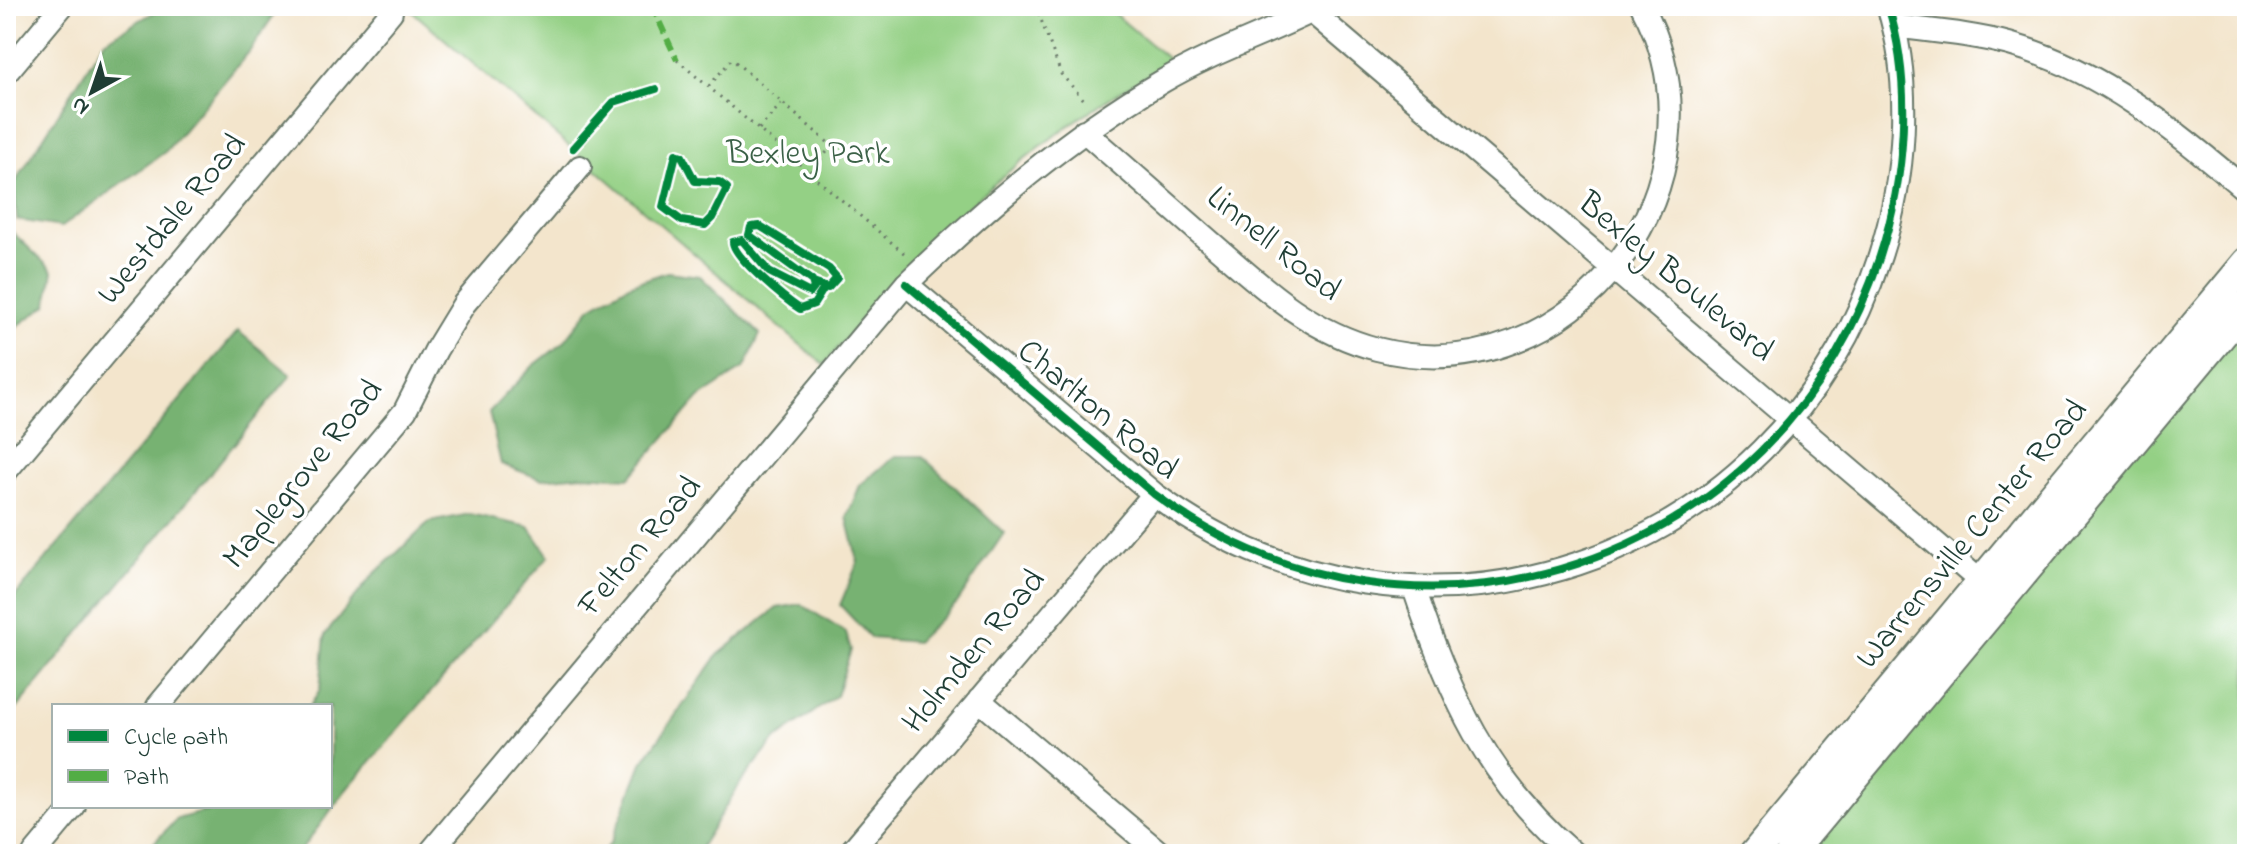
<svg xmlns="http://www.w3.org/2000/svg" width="2253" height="860" font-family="'Indie Flower',sans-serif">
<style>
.green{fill:#94d085;stroke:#5a865c;stroke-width:2}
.forest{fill:#77b272;stroke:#4b7853;stroke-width:2}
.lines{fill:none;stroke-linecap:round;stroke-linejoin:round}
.minor-casing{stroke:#697869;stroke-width:26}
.major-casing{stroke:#697869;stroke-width:32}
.path{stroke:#697869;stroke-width:3;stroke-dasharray:2 6;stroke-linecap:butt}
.minor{stroke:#fff;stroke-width:22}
.major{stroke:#fff;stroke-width:28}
.quiet{stroke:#52ad45;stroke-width:6;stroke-dasharray:12 6;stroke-linecap:butt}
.cycleway-casing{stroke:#fff;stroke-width:13}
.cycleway{stroke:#00873e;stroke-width:8}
.labels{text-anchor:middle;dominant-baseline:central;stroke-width:7;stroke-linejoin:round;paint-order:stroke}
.park-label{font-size:34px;fill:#3c6248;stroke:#fff}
.street-label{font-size:34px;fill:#1f3d34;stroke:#fff}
</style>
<rect width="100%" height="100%" fill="#fff"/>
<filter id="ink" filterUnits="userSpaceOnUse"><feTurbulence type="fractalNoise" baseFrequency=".0125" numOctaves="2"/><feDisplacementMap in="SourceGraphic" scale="16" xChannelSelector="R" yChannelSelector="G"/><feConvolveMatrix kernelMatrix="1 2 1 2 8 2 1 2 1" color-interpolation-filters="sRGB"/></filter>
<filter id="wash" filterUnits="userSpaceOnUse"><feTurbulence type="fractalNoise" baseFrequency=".006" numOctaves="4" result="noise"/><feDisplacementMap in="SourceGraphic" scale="32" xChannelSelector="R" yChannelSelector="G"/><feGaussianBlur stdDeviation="1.8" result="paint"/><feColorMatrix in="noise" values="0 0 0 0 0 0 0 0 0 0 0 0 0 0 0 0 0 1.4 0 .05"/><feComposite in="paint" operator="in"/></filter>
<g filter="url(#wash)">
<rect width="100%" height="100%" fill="#f3e5cc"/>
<!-- green -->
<path class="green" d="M406,6H1105L1172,62C1077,112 989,182 915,258C882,292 854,329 824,365Z
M2247,305V854H1790Z"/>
<!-- forest -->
<path class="forest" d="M165,6H280L249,52L166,151L61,227L17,220L14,184L104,41Z
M6,226L53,271L47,305L6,334Z
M667,272L700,276L760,334L745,367L699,398L629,478L583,475L541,479L501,464L489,412L533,366L563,343L591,307L629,285Z
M238,331L291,375L6,722V607Z
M895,456H922L1004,533L957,603L916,642L871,638L840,605L858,562L847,517L860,485Z
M470,514L529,527L549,556L346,790L298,854H143L177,819L225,806H330V706H310L320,689L325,635L372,576L430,522Z
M801,604L846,633L851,650L836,696L774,741L741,782L696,854H602L611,842L642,763L718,655L777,608Z"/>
</g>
<g filter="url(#ink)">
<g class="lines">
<!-- minor casing -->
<g class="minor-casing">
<path id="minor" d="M1305,6L1993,592
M1894,26C1932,31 1972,34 2009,44C2103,70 2174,130 2247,191
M6,73L62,6
M1084,131C1125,167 1166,203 1207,239C1260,285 1307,331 1377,349C1573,399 1737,181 1642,6
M906,284L1154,494C1415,689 1781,564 1880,256C1905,179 1913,84 1888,6
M6,471L391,12
M1414,588C1449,694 1487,780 1574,854
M979,700L1161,854
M158,706L405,411L436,350L464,304L580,167
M34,854L74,806
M429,854L906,284C985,208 1067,137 1163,81C1214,51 1270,33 1323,6
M849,854L1154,494"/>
</g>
<!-- major casing -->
<g class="major-casing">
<path id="major" d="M1754,854L2247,262
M1790,854L2247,305"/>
</g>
<!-- path -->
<path class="path" d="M437,6L448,10L456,6
M1036,6L1061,74L1085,101
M677,60L905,254
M709,86L732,59L832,146L809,173
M759,129L782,103"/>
<!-- minor -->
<use href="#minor" class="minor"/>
<!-- major -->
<use href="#major" class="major"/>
<!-- quiet -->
<path class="quiet" d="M652,6L677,60"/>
<!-- cycleway casing -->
<g class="cycleway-casing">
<path id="cycleway" d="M573,148L614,102L656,89
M676,154L682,156L695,181L719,182L727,188L712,218L705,225L682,221L663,207Z
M813,283L828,288L837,278L829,269L760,226L751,227L749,235L812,281L814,288L810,293L769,272L742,240L733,242C733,257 786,300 800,309L814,304L824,288
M906,284L1154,494C1415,689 1781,564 1880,256C1905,179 1913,84 1888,6"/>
</g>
<!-- cycleway -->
<use href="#cycleway" class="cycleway"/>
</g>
</g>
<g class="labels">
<!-- park labels -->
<g class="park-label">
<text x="808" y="155">Bexley Park</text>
</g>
<!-- street labels -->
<g class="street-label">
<text transform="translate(173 220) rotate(-50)">Westdale Road</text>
<text transform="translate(1273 245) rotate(39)">Linnell Road</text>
<text transform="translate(1675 278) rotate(40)">Bexley Boulevard</text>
<text transform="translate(1097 411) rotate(40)">Charlton Road</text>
<text transform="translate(304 475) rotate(-51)">Maplegrove Road</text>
<text transform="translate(1973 535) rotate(-50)">Warrensville Center Road</text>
<text transform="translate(641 547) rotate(-50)">Felton Road</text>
<text transform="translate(975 652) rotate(-50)">Holmden Road</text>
</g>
</g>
<!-- margin -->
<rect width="2253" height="860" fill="none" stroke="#fff" stroke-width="32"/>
<!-- legend -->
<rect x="52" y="704" width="280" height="104" fill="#ffffff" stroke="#a5b1ae" stroke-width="2"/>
<rect x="68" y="730" width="40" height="12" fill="#00873e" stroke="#a5b1ae" stroke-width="2"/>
<text x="124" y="744" font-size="24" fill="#1f3d34">Cycle path</text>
<rect x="68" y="770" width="40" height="12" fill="#52ad45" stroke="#a5b1ae" stroke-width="2"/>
<text x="124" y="784" font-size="24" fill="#1f3d34">Path</text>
<!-- north arrow -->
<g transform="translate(92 92) rotate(220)" stroke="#ffffff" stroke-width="6" paint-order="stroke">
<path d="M0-6L14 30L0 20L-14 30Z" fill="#1f3d34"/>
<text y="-12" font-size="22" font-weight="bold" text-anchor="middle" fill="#1f3d34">N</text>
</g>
</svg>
